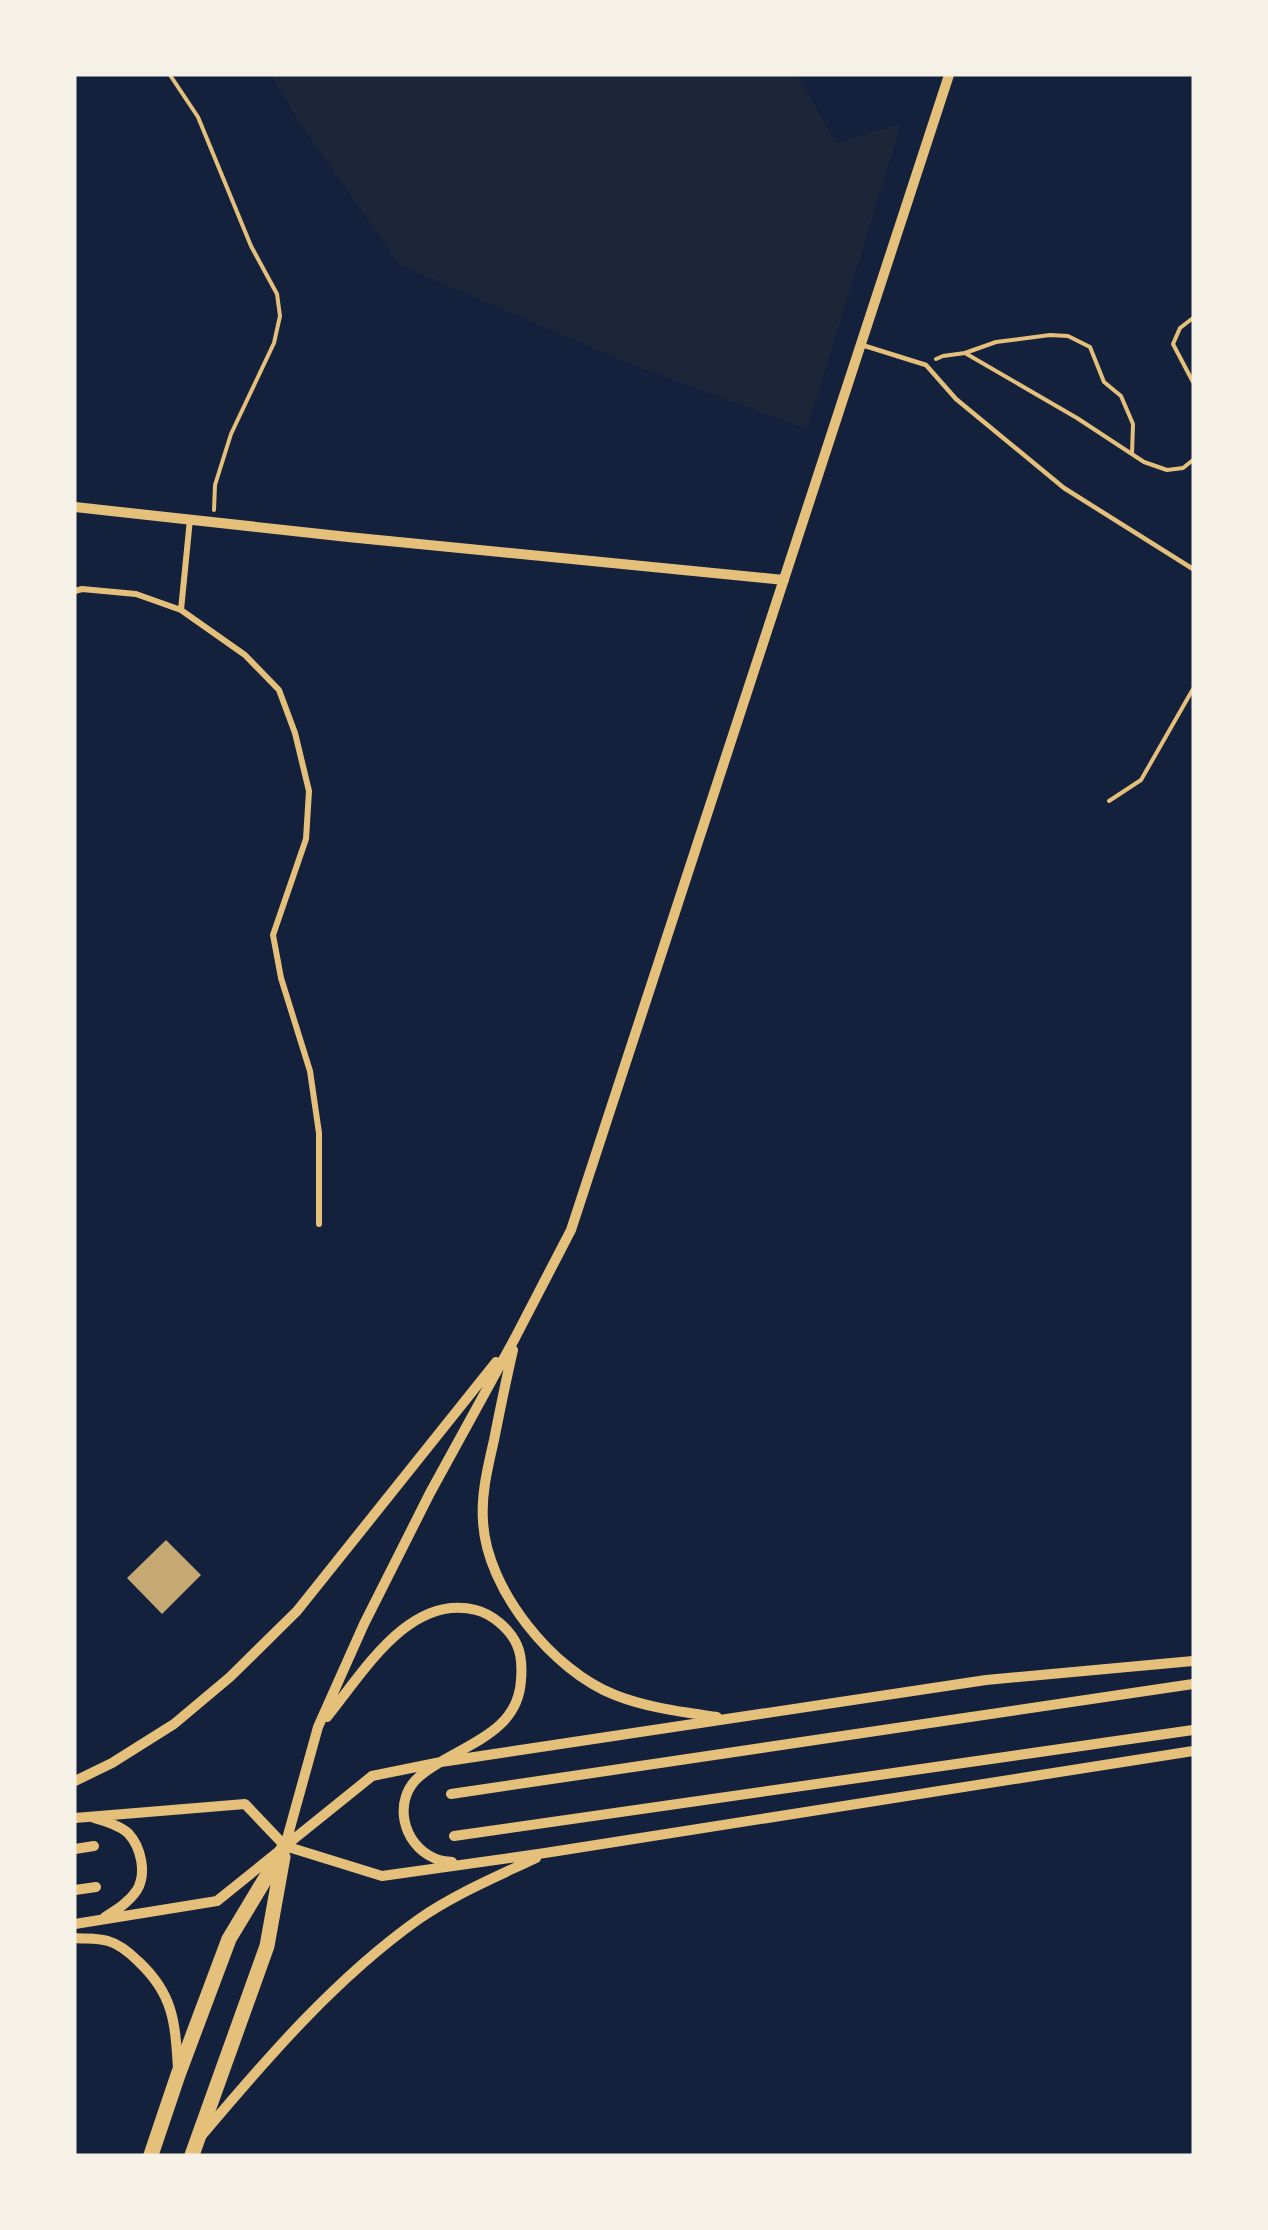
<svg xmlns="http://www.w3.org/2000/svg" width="1268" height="2230" font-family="'Zilla Slab',serif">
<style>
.green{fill:#1d2539}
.building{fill:#c6a872}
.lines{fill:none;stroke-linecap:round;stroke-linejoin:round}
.path{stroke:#e5c07b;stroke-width:4}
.service{stroke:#e5c07b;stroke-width:4.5}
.minor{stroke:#e5c07b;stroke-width:6}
.tertiary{stroke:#e5c07b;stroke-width:10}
.primary{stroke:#e5c07b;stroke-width:15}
</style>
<rect width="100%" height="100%" fill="#14213d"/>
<!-- green -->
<path class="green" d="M271,75H797L836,143L901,124L807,429L636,366L400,265L300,123Z"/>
<!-- building -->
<path class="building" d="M166,1540L201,1575L162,1614L127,1578Z"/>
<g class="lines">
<!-- path -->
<path class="path" d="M170,75L198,117L251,246L277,294L280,316L274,343L231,434L215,485L214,510
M1193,318L1180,328L1173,344L1193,382
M965,353L996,342L1050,335L1068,336L1090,347L1104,382L1121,396L1133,424L1132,454
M936,359L943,356L965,353L1077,418L1144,462L1167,470L1183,468L1193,460
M1109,801L1141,780L1193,689"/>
<!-- service -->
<path class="service" d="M862,345L926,365L956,399L1064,488L1193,569"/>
<!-- minor -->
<path class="minor" d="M75,591L82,589L136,594L181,610L245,655L279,690L295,733L309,791L306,839L273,935L281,978L310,1071L319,1133V1224
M181,610L190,519"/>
<!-- tertiary -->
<path class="tertiary" d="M75,507L348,537L784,580
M513,1350C506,1380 500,1410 494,1440C488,1466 481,1494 483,1521C486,1589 553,1671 615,1695C648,1708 683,1712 717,1717
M327,1717C363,1673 409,1593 476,1610C492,1614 510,1629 517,1645C522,1656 522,1668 521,1680C518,1737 455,1746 420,1776C392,1799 402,1844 434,1858C439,1861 446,1861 452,1862
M75,1781L112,1763L174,1724L230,1677L297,1611L496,1362
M451,1794L1193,1684
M75,1818L245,1804L285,1846L382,1876L545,1853L1193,1751
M94,1818C105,1821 119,1825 128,1833C141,1847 147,1873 137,1890C129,1902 118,1909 105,1917
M454,1836L1193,1730
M285,1846L318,1727L364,1624L430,1493L515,1338L571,1230L949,75
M75,1849L94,1846
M75,1890L96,1887
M75,1924L217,1901L372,1776L441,1762L986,1680L1193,1661
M75,1938C86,1939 98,1938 108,1941C119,1944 131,1954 139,1962C174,1995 175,2023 178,2068
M203,2134C267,2058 337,1977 419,1919C455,1894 496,1877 536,1858"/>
<!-- primary -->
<path class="primary" d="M151,2155L178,2075L229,1939L285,1846
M192,2155L267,1946L283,1857"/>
</g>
<!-- border -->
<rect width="1268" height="2230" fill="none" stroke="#f6f1e7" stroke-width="153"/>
</svg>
